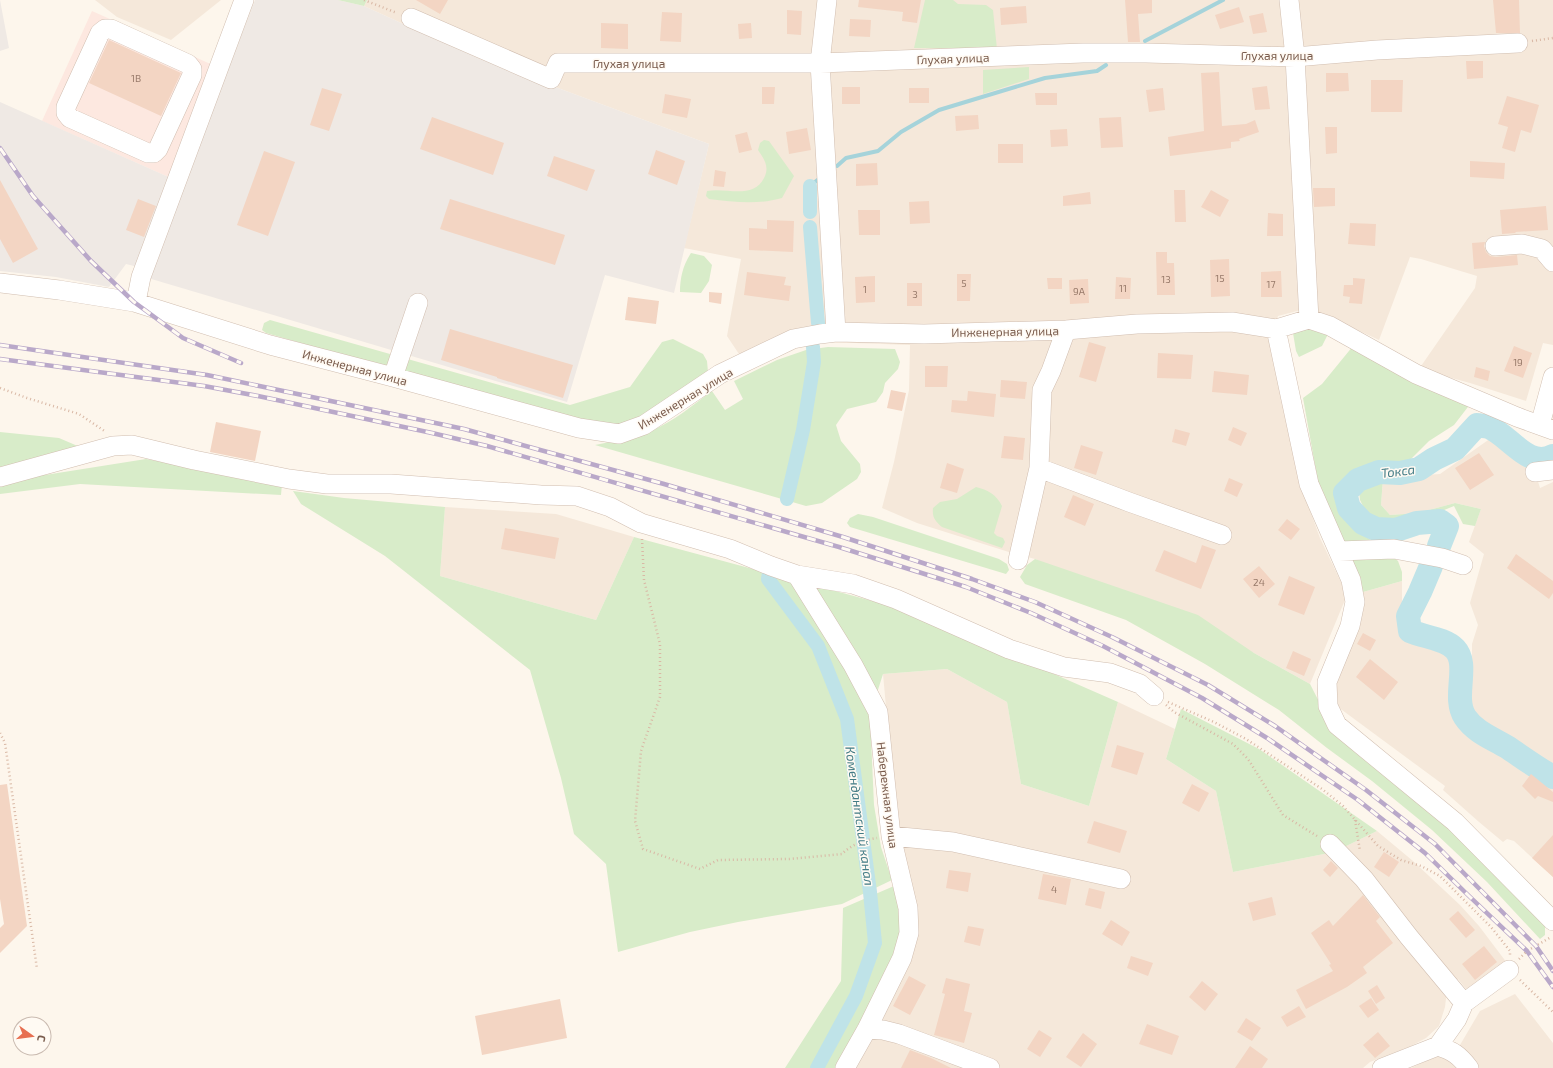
<svg xmlns="http://www.w3.org/2000/svg" width="1553" height="1068" font-family="'Exo 2',sans-serif">
<style>
.residential{fill:#f5e8da}
.commercial{fill:#fde8e0}
.industrial{fill:#efe9e4}
.green{fill:#d8ecc9}
.lines{fill:none;stroke-linecap:round;stroke-linejoin:round}
.stream{stroke:#a5d3da;stroke-width:4}
.canal{stroke:#bfe3e8;stroke-width:14}
.river{stroke:#bfe3e8;stroke-width:24}
.building{fill:#f3d5c3}
.minor-casing{stroke:#d1beb0;stroke-width:20}
.path{stroke:#d9b8a5;stroke-width:2.5;stroke-dasharray:1 3;stroke-linecap:butt}
.minor{stroke:#fff;stroke-width:19}
.rail-casing{stroke:#b9a8c9;stroke-width:4.5}
.rail{stroke:#fffaf3;stroke-width:3;stroke-dasharray:9;stroke-linecap:butt}
.labels{text-anchor:middle;dominant-baseline:central;stroke-width:3;stroke-linejoin:round;paint-order:stroke}
.number-label{font-size:10px;fill:#987a6a}
.street-label{font-size:12px;fill:#7a5c4d;stroke:#fffaf3}
.water-label{font-size:13px;font-style:italic;fill:#437c86;stroke:#fffaf3}
</style>
<rect width="100%" height="100%" fill="#fdf6ec"/>
<!-- residential -->
<path class="residential" d="M95,0H221L171,40L117,17Z
M367,0H1553V345L1543,343L1526,401L1470,383L1419,369L1475,288L1477,276L1421,259L1410,257L1379,340L1334,319L1301,310L1278,316L1272,339L1301,486L1320,538L1347,595L1310,684L1254,653L1035,559L1012,553L917,523L882,508L894,462L909,390L910,345L827,342L829,326L803,327L739,354L727,336L741,259L684,248L709,144L480,59L364,6Z
M1491,438L1533,465L1540,488L1553,482V769L1540,762L1480,721L1472,707L1468,691L1469,679L1472,663V644L1478,625L1470,603L1484,554L1469,542L1481,509L1455,503L1418,513L1390,515L1381,505L1383,478L1440,474Z
M445,507L556,514L634,537L596,620L440,576Z
M1402,581V616L1405,637L1420,642L1438,645L1451,653L1458,665L1454,699L1460,718L1474,734L1553,784V877L1514,841L1507,839L1503,842L1479,822L1443,790L1445,786L1338,707L1336,681L1361,614L1363,592Z
M947,669L1007,702L1021,784L1089,806L1118,702L1175,729L1166,759L1216,791L1233,872L1334,852L1377,831L1413,861L1460,905L1479,926L1507,963L1471,995L1458,979L1447,990L1445,1007L1439,1026L1426,1038L1411,1046L1370,1062L1363,1068H853L909,960L883,674Z
M1515,994L1553,1043V1068H1411L1460,1045L1480,1011Z"/>
<!-- commercial -->
<path class="commercial" d="M92,11L215,66L173,179L42,121Z"/>
<!-- industrial -->
<path class="industrial" d="M0,0L9,48L0,51Z
M255,0H338L364,6L480,59L709,144L674,293L605,275L567,402L148,278Z
M0,102L173,179L138,267L126,264L109,287L56,277L0,271Z"/>
<!-- green -->
<path class="green" d="M338,0H367L364,6Z
M925,0H953L958,4L986,5L993,10L997,49L914,48Z
M1029,67V79L983,94V70Z
M764,140L769,141L794,176L782,198C758,205 734,202 709,199L706,196L707,191C726,187 753,200 764,178C770,167 764,159 758,150L760,143Z
M691,253L704,256L712,265L709,281L701,293L680,292C680,278 683,265 691,253Z
M270,320L570,405L630,387L662,342L673,339L703,354L707,361L708,372L635,420L616,428L580,423L266,333L262,330L264,323Z
M1307,327L1329,332L1322,346L1299,357L1296,351L1293,333Z
M1353,346L1471,403L1454,425L1429,441L1408,462L1379,466L1356,477L1342,491L1346,509L1356,529L1398,561L1402,572V581L1363,592L1356,569L1318,482L1303,398L1322,384Z
M828,347L895,349L900,362L898,369L885,383L883,392L876,402L847,409L836,425L841,441L860,464L861,472L857,479L822,503L806,506L595,445C615,441 634,438 653,430C674,421 693,405 712,391L725,410L743,399L734,381L777,360L806,350Z
M0,432L59,438L80,447L40,460L45,475L146,459L282,484L281,495L80,484L0,494Z
M1383,478L1381,505L1390,515L1418,513L1455,503L1481,509L1475,526L1463,524L1454,506L1432,515L1405,520L1389,525L1373,519L1365,510L1360,500L1359,491L1364,481Z
M976,487C988,490 996,494 1002,506L994,533L997,536L1003,538L1005,542L1002,548L942,527C935,521 932,517 933,508L940,502L957,499Z
M293,491L344,498L445,507L440,576L596,620L634,537L891,606L1054,674L1118,702L1089,806L1021,784L1007,702L947,669L883,674L870,715L874,805L881,847L892,880L842,904L738,922L690,932L618,952L606,864L574,834L561,778L530,670L385,556L301,504Z
M858,514L873,517L999,559L1007,564L1009,570L1006,574L850,527L847,523L850,518Z
M1035,559L1198,615L1254,653L1310,684L1333,729L1447,827L1545,924V935L1540,939L1487,882L1432,830L1372,781L1327,748L1279,710L1205,664L1126,620L1025,584L1020,577L1027,565Z
M1181,709L1259,749L1377,831L1334,852L1233,872L1216,791L1166,759Z
M894,886L903,932L861,1028L839,1068H785L841,981L843,908Z"/>
<g class="lines">
<!-- stream -->
<path class="stream" d="M1145,41L1223,0
M837,166L846,158L878,151L901,132L939,110L1045,78L1097,71L1106,65
M810,186L820,178"/>
<!-- canal -->
<path class="canal" d="M810,186V212
M810,227L818,323
M787,499L803,430L814,362L813,347
M769,573L768,579L818,646L847,719L870,892L875,943L856,996L817,1068"/>
<!-- river -->
<path class="river" d="M1439,546L1447,526L1440,521L1417,523L1396,530L1376,529L1363,523L1349,508L1345,493L1358,480L1379,472L1400,473L1419,469L1434,459L1455,449L1477,425C1481,426 1486,426 1489,427C1510,436 1528,469 1553,456
M1431,566L1420,592L1408,616L1410,631C1423,637 1444,638 1455,649C1470,665 1452,697 1465,717C1475,732 1492,738 1507,747C1522,757 1537,768 1553,777"/>
</g>
<!-- building -->
<path class="building" d="M416,0H448L440,14Z
M859,0H921L917,23L902,21L903,12L858,7Z
M1125,0H1152V13L1138,14L1140,42H1128Z
M1493,0H1519L1520,33H1496Z
M1026,6L1027,23L1001,25L1000,8Z
M1239,7L1244,22L1220,29L1215,15Z
M787,10L802,11L801,35L787,34Z
M662,12L682,13L681,42L660,41Z
M1263,13L1267,32L1253,34L1249,16Z
M850,19L871,20L870,37L849,36Z
M601,23L628,24V49L601,48Z
M751,23L752,38L739,39L738,24Z
M109,40L181,73L161,116L89,83Z
M1466,61H1483V78L1467,79Z
M1219,72L1222,126L1246,124L1255,120L1259,132L1239,139L1240,141L1231,142V148L1170,156L1168,137L1204,131L1201,73Z
M1326,73H1348L1349,91L1326,92Z
M1371,80H1403L1402,112H1371Z
M1267,86L1270,109L1255,110L1252,88Z
M762,87H775L774,104H762Z
M842,87H860V104H842Z
M322,88L342,94L329,131L310,125Z
M909,88H929V103H909Z
M1163,88L1165,110L1149,112L1146,90Z
M1035,93H1057V105H1036Z
M665,94L691,99L687,118L662,113Z
M1507,96L1539,105L1531,133L1521,130L1515,152L1502,148L1508,127L1498,124Z
M978,115L979,129L956,131L955,116Z
M432,117L504,143L493,175L420,149Z
M1121,117L1123,147L1101,148L1099,118Z
M1325,127H1337V153L1326,154Z
M807,128L811,150L789,154L786,132Z
M1067,129L1068,146L1051,147L1050,130Z
M747,132L752,150L739,153L735,135Z
M998,144H1023V163H998Z
M656,150L685,161L677,185L648,174Z
M264,151L295,162L268,236L237,225Z
M554,156L595,170L587,191L547,176Z
M1470,161L1505,163L1504,179L1470,177Z
M877,163L878,185L856,186V164Z
M715,170L726,172L724,187L713,186Z
M0,180L38,249L13,263L0,239Z
M1313,188H1335V206L1314,207Z
M1174,190H1185L1186,222H1175Z
M1211,190L1229,200L1220,217L1201,207Z
M1090,192L1091,204L1063,206V196Z
M138,199L156,206L144,237L126,230Z
M450,199L565,235L555,265L440,229Z
M929,201L930,223L910,224L909,202Z
M1546,206L1548,230L1515,232L1516,233L1502,234L1500,210Z
M858,210H880V235H859Z
M1268,213L1283,214V236H1267Z
M767,220L794,221L793,252L749,250V228L767,229Z
M1350,223L1376,224L1375,246L1348,244Z
M1485,242L1484,246L1486,252L1490,256L1496,257L1517,255L1518,265L1474,269L1472,243Z
M1156,252H1167V263H1174L1175,295H1157Z
M1229,259L1230,296L1211,297L1210,260Z
M1281,271L1282,297H1261V272Z
M747,272L786,277L784,285L791,286L789,301L744,295Z
M957,274H971L970,301H957Z
M875,276V302L856,303L855,277Z
M1116,277L1131,278L1130,299H1115Z
M1047,278H1062V289H1048Z
M1353,278L1365,279L1362,304L1349,303L1350,297L1343,296L1344,285H1353Z
M1088,279L1089,303L1070,304L1069,280Z
M907,283H922V306H907Z
M709,292L722,293L721,304L709,302Z
M628,297L659,301L656,324L625,320Z
M450,329L573,365L563,398L497,378V377L441,360Z
M1089,342L1106,347L1096,382L1079,377Z
M1514,346L1532,353L1523,378L1504,371Z
M1158,353L1193,355L1191,379L1157,378Z
M925,366H948L947,387H925Z
M1476,367L1490,371L1488,381L1474,377Z
M1214,371L1249,375L1247,395L1212,392Z
M1001,380L1027,382L1025,399L1000,397Z
M891,390L906,393L902,411L887,408Z
M968,391L996,394L994,417L951,412L952,400L967,401Z
M216,422L261,431L255,461L210,452Z
M1233,427L1247,433L1241,446L1228,440Z
M1175,429L1190,433L1186,446L1172,442Z
M1004,436L1025,438L1023,460L1001,458Z
M1081,445L1103,452L1096,475L1074,468Z
M1479,453L1494,475L1470,490L1455,468Z
M947,463L964,469L957,493L940,488Z
M1229,478L1243,484L1237,497L1224,491Z
M1073,495L1094,504L1085,526L1064,517Z
M1287,519L1300,529L1291,540L1278,530Z
M505,528L559,538L555,559L501,549Z
M1202,545L1216,550L1201,589L1155,571L1164,550L1196,563Z
M1516,554L1553,581V593L1549,599L1507,568Z
M1259,566L1275,584L1259,598L1243,579Z
M1289,576L1315,587L1304,615L1278,605Z
M1363,633L1376,640L1370,651L1357,644Z
M1293,651L1311,659L1304,676L1286,668Z
M1370,659L1398,682L1384,700L1356,677Z
M1117,745L1144,753L1137,775L1111,767Z
M1531,774L1553,792V802L1538,796L1535,799L1522,786Z
M7,784L27,926L0,953V928L4,924L0,899V785Z
M1192,784L1209,793L1199,812L1182,803Z
M1094,821L1127,831L1120,853L1087,843Z
M1553,835V877L1532,858Z
M1384,852L1399,862L1389,877L1374,867Z
M1331,861L1338,868L1330,877L1323,870Z
M949,870L971,873L968,892L946,888Z
M1043,874L1071,879L1066,905L1038,899Z
M1089,888L1105,892L1101,909L1085,905Z
M1363,895L1380,917L1376,921L1393,943L1363,967L1367,973L1347,987L1306,1009L1296,990L1333,971L1329,965L1331,964L1311,933L1329,920L1333,926Z
M1272,897L1276,915L1253,921L1248,903Z
M1458,911L1475,930L1466,938L1449,919Z
M1111,920L1130,932L1122,946L1102,934Z
M968,926L984,929L980,946L964,942Z
M1484,946L1497,962L1475,980L1462,964Z
M1131,956L1153,963L1148,976L1127,968Z
M909,976L926,985L910,1015L893,1006Z
M946,978L970,984L964,1011L972,1013L964,1043L934,1035L945,994L942,993Z
M1202,981L1218,994L1205,1011L1189,997Z
M1377,985L1385,998L1376,1004L1368,991Z
M1371,998L1379,1010L1368,1018L1359,1006Z
M560,999L567,1038L482,1055L475,1016Z
M1299,1006L1306,1017L1287,1027L1281,1017Z
M1246,1018L1261,1028L1252,1041L1237,1032Z
M1147,1024L1179,1036L1172,1055L1139,1044Z
M1039,1030L1052,1038L1040,1057L1027,1049Z
M1378,1032L1390,1046L1375,1058L1363,1045Z
M1083,1033L1097,1044L1081,1067L1066,1057Z
M1250,1046L1268,1059L1262,1068H1235Z
M910,1050L931,1058L951,1068H901Z"/>
<g class="lines">
<!-- minor casing -->
<g class="minor-casing">
<path id="minor" d="M827,0L820,63L836,332
M1289,0L1295,57L1309,319
M411,18L551,79L558,63H820L1083,53H1146L1295,57L1377,50L1518,43
M105,29H111L188,64L192,69V75L158,149L154,153H148L70,118L66,113V107L100,33Z
M1495,246L1522,244L1542,249L1553,262
M0,283L59,290L134,302L270,345L393,377L579,428L619,434L644,425L720,374L793,339L820,334L836,332L924,334L1066,330L1137,324L1232,322L1276,329L1309,319
M136,302L141,277L244,0
M1309,319L1330,326L1416,374L1517,417L1553,430
M1276,329L1309,484L1351,580L1355,602L1350,626L1327,682L1328,706L1337,725L1455,822L1553,921
M1066,330L1051,371L1042,390L1039,468L1129,502L1222,535
M393,377L418,303
M1540,425L1553,377
M1535,472L1553,470
M0,477L113,446L132,445L194,460L289,479L327,484H391L541,495L577,496L610,507L641,523L730,549L771,566L797,575L853,584L896,599L1009,649L1064,667L1110,673L1140,684L1154,696
M1339,551L1394,549L1442,558L1463,565
M1018,560L1039,468
M797,575L853,665L878,712L891,836L908,908L909,933L902,958L867,1029L845,1068
M891,836L953,842L1121,879
M1330,844L1364,879L1409,937L1464,1003
M867,1029L883,1030L899,1034L990,1068
M1438,1046C1453,1051 1459,1055 1469,1068
M1382,1068L1438,1046L1457,1019L1464,1003L1509,970"/>
</g>
<!-- path -->
<path class="path" d="M364,0L397,13
M1532,41L1553,38
M0,388L27,398L79,414L106,432
M642,539L644,580L660,644V697L641,751L635,821L643,849L700,869L718,860L789,859L842,854C851,845 864,840 877,838
M1168,702L1214,722L1246,739L1322,789L1343,806L1378,846L1401,860L1421,866L1440,876L1491,927L1510,951V956
M1166,705L1174,712L1233,744L1248,759L1283,815L1317,836
M0,733L5,743L37,969
M1355,820L1360,851
M1519,959L1527,951L1551,937
M1520,980L1553,1012"/>
<!-- minor -->
<use href="#minor" class="minor"/>
<!-- rail casing -->
<g class="rail-casing">
<path id="rail" d="M0,148L33,196L91,261L134,302L183,338L241,363
M0,345L207,375L464,429L664,484L843,537L972,579L1035,602L1112,637L1208,685L1275,726L1366,790L1435,844L1536,946L1553,971
M0,359L204,386L258,396L432,433L487,446L839,547L966,587L1031,613L1103,646L1202,698L1267,738L1358,800L1425,853L1469,896L1527,951L1553,987"/>
</g>
<!-- rail -->
<use href="#rail" class="rail"/>
</g>
<g class="labels">
<!-- number labels -->
<g class="number-label">
<text x="136" y="78">1В</text>
<text x="1220" y="278">15</text>
<text x="1166" y="279">13</text>
<text x="964" y="283">5</text>
<text x="1271" y="284">17</text>
<text x="1123" y="288">11</text>
<text x="865" y="289">1</text>
<text x="1079" y="291">9А</text>
<text x="915" y="294">3</text>
<text x="1518" y="362">19</text>
<text x="1259" y="582">24</text>
<text x="1054" y="889">4</text>
</g>
<!-- street labels -->
<g class="street-label">
<text x="1277" y="55">Глухая улица</text>
<text transform="translate(953 58) rotate(-2)">Глухая улица</text>
<text x="629" y="63">Глухая улица</text>
<text transform="translate(1005 331) rotate(-1)">Инженерная улица</text>
<text transform="translate(355 367) rotate(15)">Инженерная улица</text>
<text transform="translate(685 398) rotate(-31)">Инженерная улица</text>
<text transform="translate(888 795) rotate(83)">Набережная улица</text>
</g>
<!-- water labels -->
<g class="water-label">
<text transform="translate(1398 471) rotate(-7)">Токса</text>
<text transform="translate(860 816) rotate(82)">Комендантский канал</text>
</g>
</g>
<!-- north arrow -->
<g transform="translate(32 1036) rotate(104)"><circle r="19" fill="#fffaf3" stroke="#cabbb1"/>
<path d="M0-3L7 15L0 10L-7 15Z" fill="#e76f51"/>
<text y="-6" font-size="11" font-weight="bold" text-anchor="middle" fill="#7a5c4d">С</text>
</g>
</svg>
